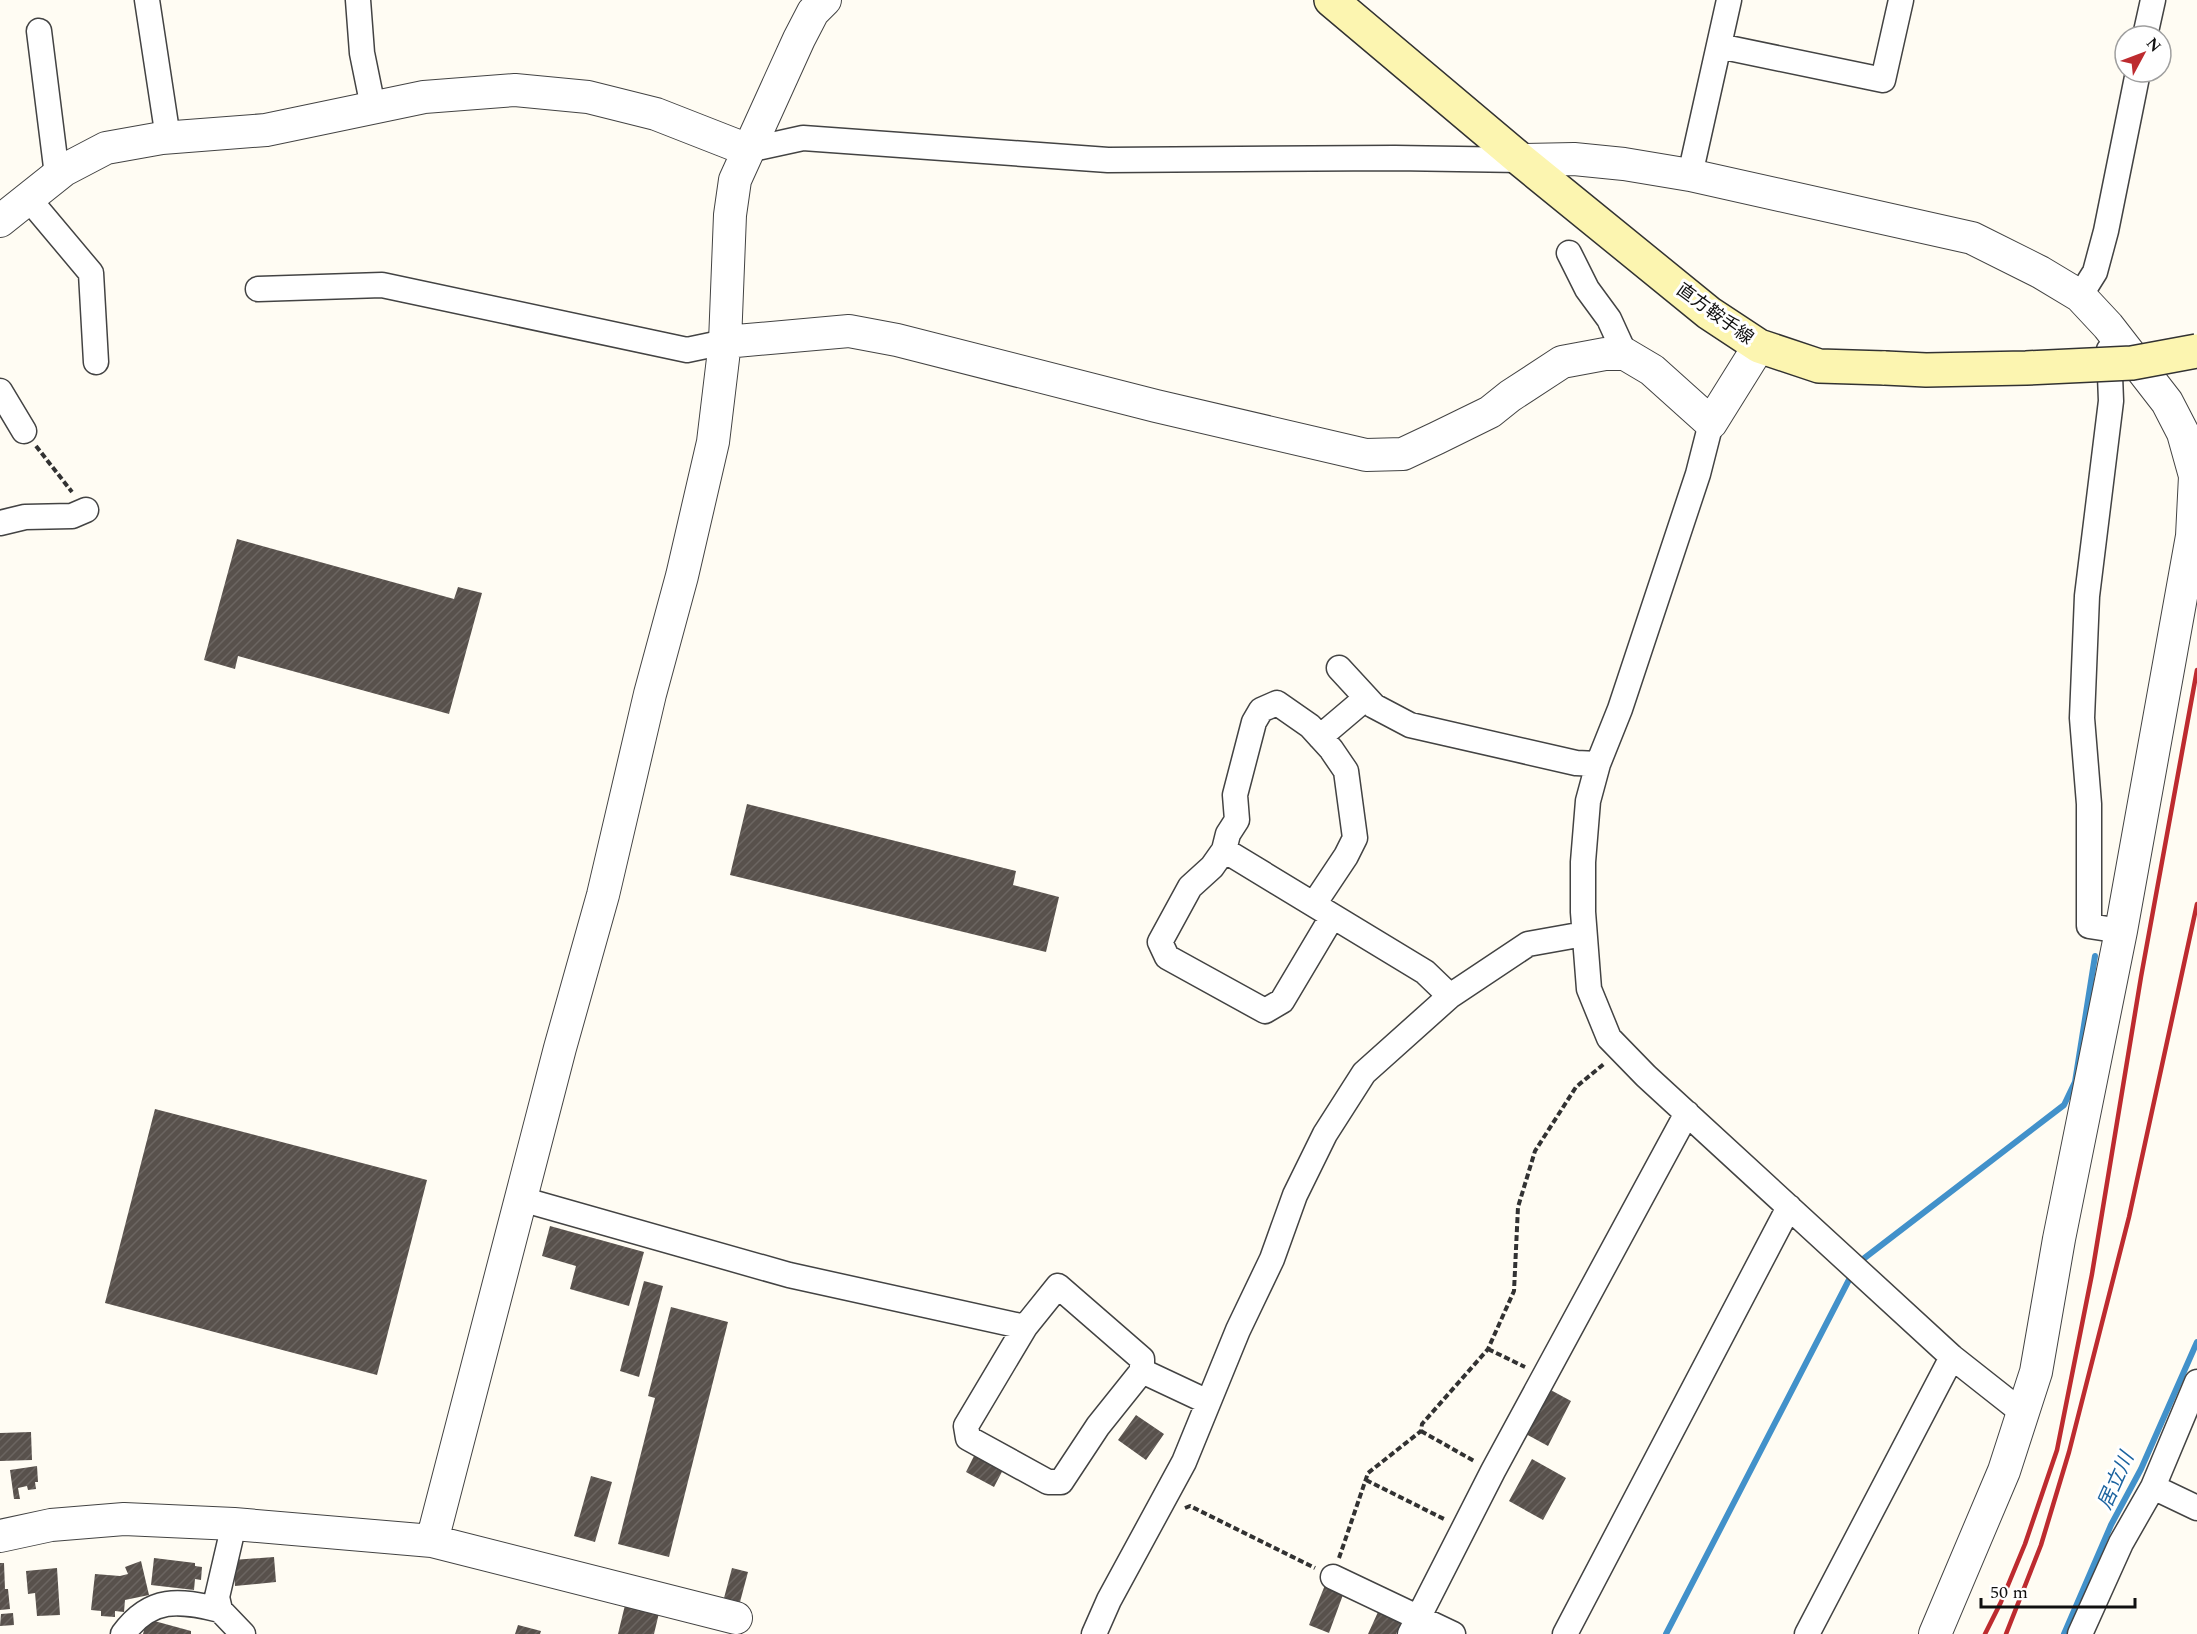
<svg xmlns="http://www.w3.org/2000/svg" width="2197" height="1634" font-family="Spectral,'Noto Sans JP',serif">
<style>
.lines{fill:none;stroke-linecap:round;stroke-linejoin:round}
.stream{stroke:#4291ca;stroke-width:6}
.building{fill:url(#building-hatch)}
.minor-casing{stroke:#434343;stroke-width:27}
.tertiary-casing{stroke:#434343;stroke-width:34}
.secondary-casing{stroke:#323232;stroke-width:36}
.path{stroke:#323232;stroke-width:4;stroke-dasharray:6 3;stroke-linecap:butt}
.minor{stroke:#fff;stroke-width:24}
.tertiary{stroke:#fff;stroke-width:32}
.secondary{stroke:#fcf5b0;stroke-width:33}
.rail{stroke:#bd2b2f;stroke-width:4.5}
.secondary-bridge-casing{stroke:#323232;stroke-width:36;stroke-linecap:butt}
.secondary-bridge{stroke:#fcf5b0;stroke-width:33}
.labels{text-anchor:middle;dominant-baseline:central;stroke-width:6;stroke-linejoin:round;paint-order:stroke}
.street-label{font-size:18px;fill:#101010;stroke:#fff}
.water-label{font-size:20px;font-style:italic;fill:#1b639f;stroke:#fff}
</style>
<defs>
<pattern id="building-hatch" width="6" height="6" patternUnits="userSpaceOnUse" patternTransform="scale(1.5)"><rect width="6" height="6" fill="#58514c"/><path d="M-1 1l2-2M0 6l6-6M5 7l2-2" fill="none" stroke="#6b6561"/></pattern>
</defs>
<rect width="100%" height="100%" fill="#fffcf3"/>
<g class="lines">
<!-- stream -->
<path class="stream" d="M1858,1263L2064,1105L2075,1082L2095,956
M1666,1634L1853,1272
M2064,1634L2111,1525L2141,1469L2197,1342"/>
</g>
<!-- building -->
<path class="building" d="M237,539L454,599L458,587L482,593L449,714L238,656L235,669L204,660Z
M747,804L1016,871L1013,885L1059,897L1046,952L730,875Z
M155,1109L427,1180L377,1375L105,1303Z
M550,1226L644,1252L629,1306L570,1289L576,1266L542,1256Z
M644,1281L663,1286L639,1377L620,1371Z
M671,1307L728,1322L669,1557L618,1544L655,1398L648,1396Z
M1547,1388L1571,1401L1548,1446L1524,1433Z
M1136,1415L1164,1434L1146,1460L1118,1440Z
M31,1432L32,1460L0,1461V1433Z
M976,1452L1004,1468L994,1487L966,1472Z
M1532,1459L1566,1478L1543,1520L1509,1501Z
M37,1466L38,1482H35L36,1489L28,1490L27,1486L18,1488L20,1499H14L10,1470Z
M591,1476L612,1482L595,1542L574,1536Z
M274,1557L276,1582L235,1586L233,1560Z
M154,1558L195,1563V1566L202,1567L201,1580L195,1579L194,1590L151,1585Z
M141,1561L149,1595L125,1600L124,1612L115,1611V1617L101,1616V1611L91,1610L95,1574L120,1576L128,1574L125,1567Z
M0,1563H4L5,1589H8L10,1609L0,1610Z
M57,1568L60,1615L37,1616L35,1593L28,1594L26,1571Z
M732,1568L748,1572L740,1602L724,1598Z
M1325,1585L1344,1592L1329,1633L1309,1625Z
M625,1605L659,1613L654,1634H618Z
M1378,1612L1401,1623L1396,1634H1368Z
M13,1613L14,1625L0,1626L1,1614Z
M147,1619L191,1631V1634H143Z
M518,1625L541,1631L540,1634H515Z"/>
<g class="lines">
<!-- minor casing -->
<g class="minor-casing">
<path id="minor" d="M147,0L168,138
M358,0L362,53L373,107
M39,31L57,175
M2145,36L2153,0
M1719,46L1883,80L1901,0
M748,150L803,138L1108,160L1395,158L1521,160
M1690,175L1729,0
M28,198L91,273L96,362
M1569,253L1587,289L1609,319L1625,354
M258,289L382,285L687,350L725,342
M2080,296L2095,272L2106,231L2138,72
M2109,350L2111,401L2087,596L2082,718L2089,804V926L2121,931
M0,391L24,431
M1711,423L1698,474L1620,709L1598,764L1588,801L1583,862V912L1589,989L1609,1038L1646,1076L1952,1357L2023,1413
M0,523L25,517L72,516L86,510
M1339,668L1374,706L1410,725L1576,763L1598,764
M1320,737L1366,698
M1224,850L1425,972L1450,996
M1314,904L1346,856L1355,838L1346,771L1331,749L1310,726L1277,703L1261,710L1254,722L1235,795L1237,820L1228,834L1224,850L1212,867L1190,887L1160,942L1167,957L1265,1011L1282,1001L1332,917
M521,1199L789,1275L1025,1327L1058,1286L1142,1359V1371L1208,1402
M1025,1327L966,1426L968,1438L1048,1482H1061L1098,1426L1142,1371
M2153,1487L2197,1508
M234,1524L217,1597L220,1610L243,1634
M1333,1577L1453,1634
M123,1634C151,1596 179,1600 220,1610
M1094,1634L1109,1600L1184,1462L1238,1330L1272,1259L1295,1195L1325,1134L1364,1073L1450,996L1528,944L1584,934
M1410,1634L1493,1471L1687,1113
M1565,1634L1789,1207
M1807,1634L1952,1357
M2080,1634L2121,1543L2153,1487L2197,1382"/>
</g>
<!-- tertiary casing -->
<g class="tertiary-casing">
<path id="tertiary" d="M1521,160L1574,159L1624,164L1690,175L1972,238L2040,272L2080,296L2108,326L2167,402L2183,433L2195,476L2192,536L2121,931L2059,1239L2036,1372L2004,1471L1935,1634
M0,221L64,170L106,148L162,138L266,130L424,97L515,90L588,97L656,114L748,150
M725,342L849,331L897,340L1156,406L1366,455L1403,454L1437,438L1490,412L1510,396L1562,362L1605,354H1625L1652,370L1711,423L1759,346
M0,1536L51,1525L124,1519L234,1524L432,1541L736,1618
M432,1541L560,1048L603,895L650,694L682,576L713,442L725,342L730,215L735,180L799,39L813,12L825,0"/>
</g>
<!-- secondary casing -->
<g class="secondary-casing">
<path id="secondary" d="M1331,0L1521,160L1709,313L1759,346L1819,366L1885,368"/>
</g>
<!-- path -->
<path class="path" d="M36,446L72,492
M1488,1349L1525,1367
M1421,1431L1474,1461
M1366,1480L1444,1519
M1185,1508L1190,1506L1315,1568
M1339,1558L1368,1473L1421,1431L1422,1424L1488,1349L1514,1291L1518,1207L1535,1151L1576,1087L1605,1063"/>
<!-- minor -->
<use href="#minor" class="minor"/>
<!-- tertiary -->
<use href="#tertiary" class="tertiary"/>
<!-- secondary -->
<use href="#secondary" class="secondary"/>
<!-- rail -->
<path class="rail" d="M1985,1634L2001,1602L2025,1544L2057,1450L2092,1274L2141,977L2197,670
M2006,1634L2041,1545L2069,1452L2129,1217L2197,904"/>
<!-- secondary-bridge casing -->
<g class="secondary-bridge-casing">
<path id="secondary-bridge" d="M1885,368L1926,370L2026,368L2132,363L2197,351"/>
</g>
<!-- secondary-bridge -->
<use href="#secondary-bridge" class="secondary-bridge"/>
</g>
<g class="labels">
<!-- street labels -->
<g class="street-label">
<text transform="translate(1715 314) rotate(36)">直方鞍手線</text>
</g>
<!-- water labels -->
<g class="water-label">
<text transform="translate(2116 1481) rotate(-66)">居立川</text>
</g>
</g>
<!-- north arrow -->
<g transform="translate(2143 54) rotate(49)"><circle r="28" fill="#ffffff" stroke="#9f9f9f" stroke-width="1.5"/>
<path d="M0-4.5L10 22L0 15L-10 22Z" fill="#bd2b2f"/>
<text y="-9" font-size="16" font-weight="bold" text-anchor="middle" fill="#101010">N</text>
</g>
<!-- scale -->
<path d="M1981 1598v9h154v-9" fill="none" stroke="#101010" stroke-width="3"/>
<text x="1990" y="1598" font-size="18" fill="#101010" stroke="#ffffff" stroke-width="4.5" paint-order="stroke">50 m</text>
</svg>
